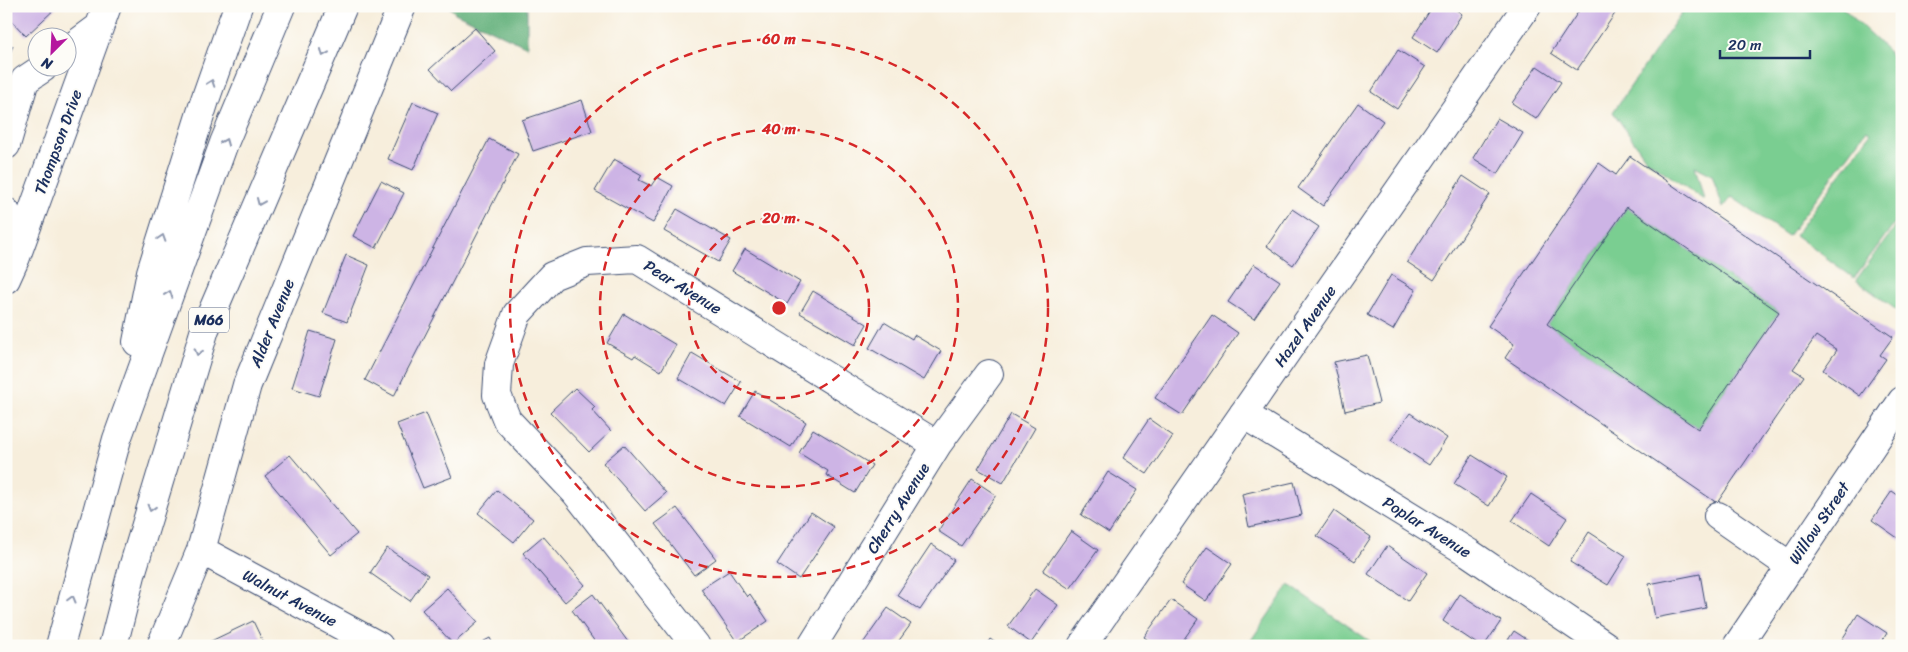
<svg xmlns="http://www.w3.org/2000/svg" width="1908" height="652" font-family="Sriracha,sans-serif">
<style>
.green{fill:#7ace91;stroke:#4a7e78}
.forest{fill:#63b17b;stroke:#3f706c}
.building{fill:#cdb4e5;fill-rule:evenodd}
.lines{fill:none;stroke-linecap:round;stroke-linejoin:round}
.minor-casing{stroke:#3c4c71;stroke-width:30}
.highway-casing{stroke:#3c4c71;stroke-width:30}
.minor{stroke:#fff;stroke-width:28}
.highway{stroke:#fff;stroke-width:28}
.oneway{stroke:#8d97ae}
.ring{fill:none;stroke:#d62828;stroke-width:2.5;stroke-dasharray:9 6}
.labels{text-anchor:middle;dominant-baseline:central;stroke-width:4;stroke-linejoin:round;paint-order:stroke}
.shield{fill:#fdfcf7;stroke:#5f6c8c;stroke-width:1}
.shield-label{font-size:15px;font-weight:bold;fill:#1b2f5e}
.street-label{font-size:16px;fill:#1b2f5e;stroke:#fdfcf7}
.centre{fill:#d62828;stroke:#fdfcf7;stroke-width:2.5}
.ring-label{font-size:15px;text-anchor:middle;font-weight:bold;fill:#d62828;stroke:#fdfcf7;stroke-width:4;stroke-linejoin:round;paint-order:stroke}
</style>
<rect width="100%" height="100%" fill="#fdfcf7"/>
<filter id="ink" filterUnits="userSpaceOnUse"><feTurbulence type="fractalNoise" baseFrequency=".02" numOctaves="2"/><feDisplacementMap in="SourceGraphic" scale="10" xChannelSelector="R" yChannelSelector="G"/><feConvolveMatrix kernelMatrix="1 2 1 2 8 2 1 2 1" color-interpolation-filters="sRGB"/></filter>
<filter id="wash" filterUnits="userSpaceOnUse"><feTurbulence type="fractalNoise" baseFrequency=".0096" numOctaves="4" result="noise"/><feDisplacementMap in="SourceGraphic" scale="20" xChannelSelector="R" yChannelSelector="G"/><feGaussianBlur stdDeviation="1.12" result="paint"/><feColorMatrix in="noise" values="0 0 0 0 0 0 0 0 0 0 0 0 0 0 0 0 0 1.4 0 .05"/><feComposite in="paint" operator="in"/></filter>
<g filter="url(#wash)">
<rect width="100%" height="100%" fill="#f7eedc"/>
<!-- green -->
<path class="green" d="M1686,6H1841L1889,52L1902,77V213L1854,278L1795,235L1871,133L1867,130L1788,236L1732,197L1723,208L1712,175L1695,166L1704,200L1647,160L1613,112Z
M1627,207L1779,312L1698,429L1547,324Z
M1902,218V314L1856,280Z
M1289,585L1377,646H1247Z"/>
<!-- forest -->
<path class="forest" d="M448,6H527V47L455,13Z"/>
<g id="blocks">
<!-- building -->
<path class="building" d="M11,6H58L26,36L6,15V11Z
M1433,6H1451L1462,14L1437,53L1413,37Z
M1582,6H1620L1577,70L1551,53Z
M475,28L495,51L451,91L430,69Z
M6,43L13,46L6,63Z
M1398,50L1425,67L1397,109L1371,92Z
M1537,66L1561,82L1536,119L1512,103Z
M582,100L592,131L533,151L522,120Z
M413,102L438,113L413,170L388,159Z
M1358,103L1383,121L1323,206L1298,188Z
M1497,118L1523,133L1498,174L1473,158Z
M489,139L518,154L394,396L365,380Z
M1630,156L1893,337L1880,355L1886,359L1860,396L1823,370L1837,350L1816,336L1793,369L1804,376L1717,503L1505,358L1514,344L1488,326L1599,163L1616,175ZM1627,207L1779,312L1698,429L1547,324Z
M614,159L642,175L639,180L651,186L657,177L673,186L653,223L595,191Z
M1463,176L1490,194L1434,280L1407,262Z
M381,181L404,193L376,248L353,236Z
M677,209L731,240L718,262L664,231Z
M1292,209L1319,227L1293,265L1267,246Z
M745,249L800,282L787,304L732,271Z
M346,255L369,265L347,322L323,313Z
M1254,264L1280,281L1254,319L1228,302Z
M1391,275L1416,290L1393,330L1367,315Z
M813,291L867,324L855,345L800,313Z
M624,314L676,345L661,371L635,355L633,358L607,343Z
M1212,315L1238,333L1182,415L1155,398Z
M884,322L912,339L914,335L941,351L924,380L869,348Z
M310,331L337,339L319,396L292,388Z
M692,353L741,382L726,406L678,378Z
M1367,355L1379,403L1345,411L1334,362Z
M575,388L595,407L592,410L611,431L589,452L550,412Z
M755,391L806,422L791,447L740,416Z
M426,413L452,477L423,488L397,424Z
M1410,413L1447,438L1429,465L1391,440Z
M1011,414L1035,428L1003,483L978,469Z
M1149,419L1173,436L1147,474L1123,458Z
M813,429L872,465L855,493L826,475L828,471L799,453Z
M624,445L666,493L645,511L603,463Z
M290,455L357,534L331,555L265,476Z
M1472,455L1507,477L1489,506L1454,484Z
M1108,472L1137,490L1109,533L1081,515Z
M972,479L996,495L961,546L938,531Z
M1294,482L1302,515L1249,527L1242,494Z
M497,490L533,519L514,542L478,513Z
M1892,491L1902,498V541L1872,520Z
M1531,494L1567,518L1549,546L1512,521Z
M677,508L716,559L694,575L655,524Z
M1334,511L1371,537L1355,561L1317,536Z
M811,512L834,527L799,579L777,564Z
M1071,531L1098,550L1070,589L1043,571Z
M1589,532L1626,556L1608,585L1570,562Z
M543,536L585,585L565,602L523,553Z
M931,544L954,560L920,610L897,595Z
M1387,546L1427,573L1408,601L1368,574Z
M1207,547L1232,564L1206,601L1181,584Z
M387,548L428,575L410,601L370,573Z
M729,571L747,597L750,594L768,621L737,642L701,589Z
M1700,574L1706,608L1655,618L1649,584Z
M447,588L478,622L453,644L422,610Z
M1035,589L1058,605L1031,643L1008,626Z
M593,594L631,646H598L572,610Z
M1460,594L1501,621L1484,646H1480L1443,621Z
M1171,600L1198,619L1179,646H1156L1144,637Z
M888,608L911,624L895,646H861Z
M1858,614L1887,633L1879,646H1838Z
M253,621L265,646H210L209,642Z
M1514,631L1534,644L1537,646H1504Z
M490,638L494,646H475Z
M990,639L1000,646H986Z"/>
</g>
</g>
<g filter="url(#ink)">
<use href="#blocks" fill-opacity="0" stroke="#3c4c71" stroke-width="1"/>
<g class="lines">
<!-- minor casing -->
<g class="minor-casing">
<path id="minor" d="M68,50L99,27
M6,145L25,80L43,68
M6,212L16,257
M6,279L16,257L107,6
M1243,414L1469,553L1606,646
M1718,516L1790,566
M201,550L379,646
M161,646L201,550L247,385L402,6
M696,646L576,493L507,420L497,395L499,364L517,314L552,276L587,262L637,259L937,445
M812,646L937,445L989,374
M1082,646L1527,6
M1737,646L1902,401"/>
</g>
<!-- highway casing -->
<g class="highway-casing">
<path id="highway" d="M137,342L151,272L205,100L238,6
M60,646L117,439L224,143L281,6
M113,646L132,571L205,329L343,6"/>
</g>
<!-- minor -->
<use href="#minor" class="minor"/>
<!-- highway -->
<use href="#highway" class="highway"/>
</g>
<!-- one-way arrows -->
<defs><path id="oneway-chevron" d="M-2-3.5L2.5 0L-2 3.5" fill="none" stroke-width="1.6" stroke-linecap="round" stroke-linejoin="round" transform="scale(1.25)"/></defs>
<g class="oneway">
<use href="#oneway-chevron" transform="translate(324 53) rotate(113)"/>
<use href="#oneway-chevron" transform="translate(211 83) rotate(-71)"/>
<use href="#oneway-chevron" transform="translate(225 142) rotate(-68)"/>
<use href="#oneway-chevron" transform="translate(260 202) rotate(113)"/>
<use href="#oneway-chevron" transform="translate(162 238) rotate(-72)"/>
<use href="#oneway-chevron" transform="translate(169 294) rotate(-70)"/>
<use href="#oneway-chevron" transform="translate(198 352) rotate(107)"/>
<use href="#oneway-chevron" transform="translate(151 508) rotate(107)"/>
<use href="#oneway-chevron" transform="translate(72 599) rotate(-75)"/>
</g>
</g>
<!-- distance rings -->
<g class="ring">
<circle cx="779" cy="308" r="90"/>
<circle cx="779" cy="308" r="179"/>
<circle cx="779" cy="308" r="269"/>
</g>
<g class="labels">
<!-- shield labels -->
<rect class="shield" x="189" y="307.5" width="40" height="25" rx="4"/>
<g class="shield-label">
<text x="209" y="320">M66</text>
</g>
<!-- street labels -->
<g class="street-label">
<text transform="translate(58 142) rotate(-70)">Thompson Drive</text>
<text transform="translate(683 287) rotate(32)">Pear Avenue</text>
<text transform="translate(272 323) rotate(-68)">Alder Avenue</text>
<text transform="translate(1305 326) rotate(-55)">Hazel Avenue</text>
<text transform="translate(898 508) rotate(-58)">Cherry Avenue</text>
<text transform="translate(1819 523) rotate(-56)">Willow Street</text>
<text transform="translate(1427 527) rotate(32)">Poplar Avenue</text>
<text transform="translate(290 598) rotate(28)">Walnut Avenue</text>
</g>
</g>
<circle cx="779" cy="308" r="8" class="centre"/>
<g class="ring-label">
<text x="779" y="44">60 m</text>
<text x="779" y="134">40 m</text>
<text x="779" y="223">20 m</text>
</g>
<!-- margin -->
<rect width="1908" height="652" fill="none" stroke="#fdfcf7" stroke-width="25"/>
<!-- north arrow -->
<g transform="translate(52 52) rotate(204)"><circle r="24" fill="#fdfcf7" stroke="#a3aaba"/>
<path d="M0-4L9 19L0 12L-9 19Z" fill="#b5179e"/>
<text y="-8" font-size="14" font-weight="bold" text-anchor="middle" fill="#1b2f5e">N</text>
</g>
<!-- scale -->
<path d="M1720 50v8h90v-8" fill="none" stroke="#1b2f5e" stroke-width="2.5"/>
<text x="1728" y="50" font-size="15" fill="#1b2f5e" stroke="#fdfcf7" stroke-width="4" paint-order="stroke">20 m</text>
</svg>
